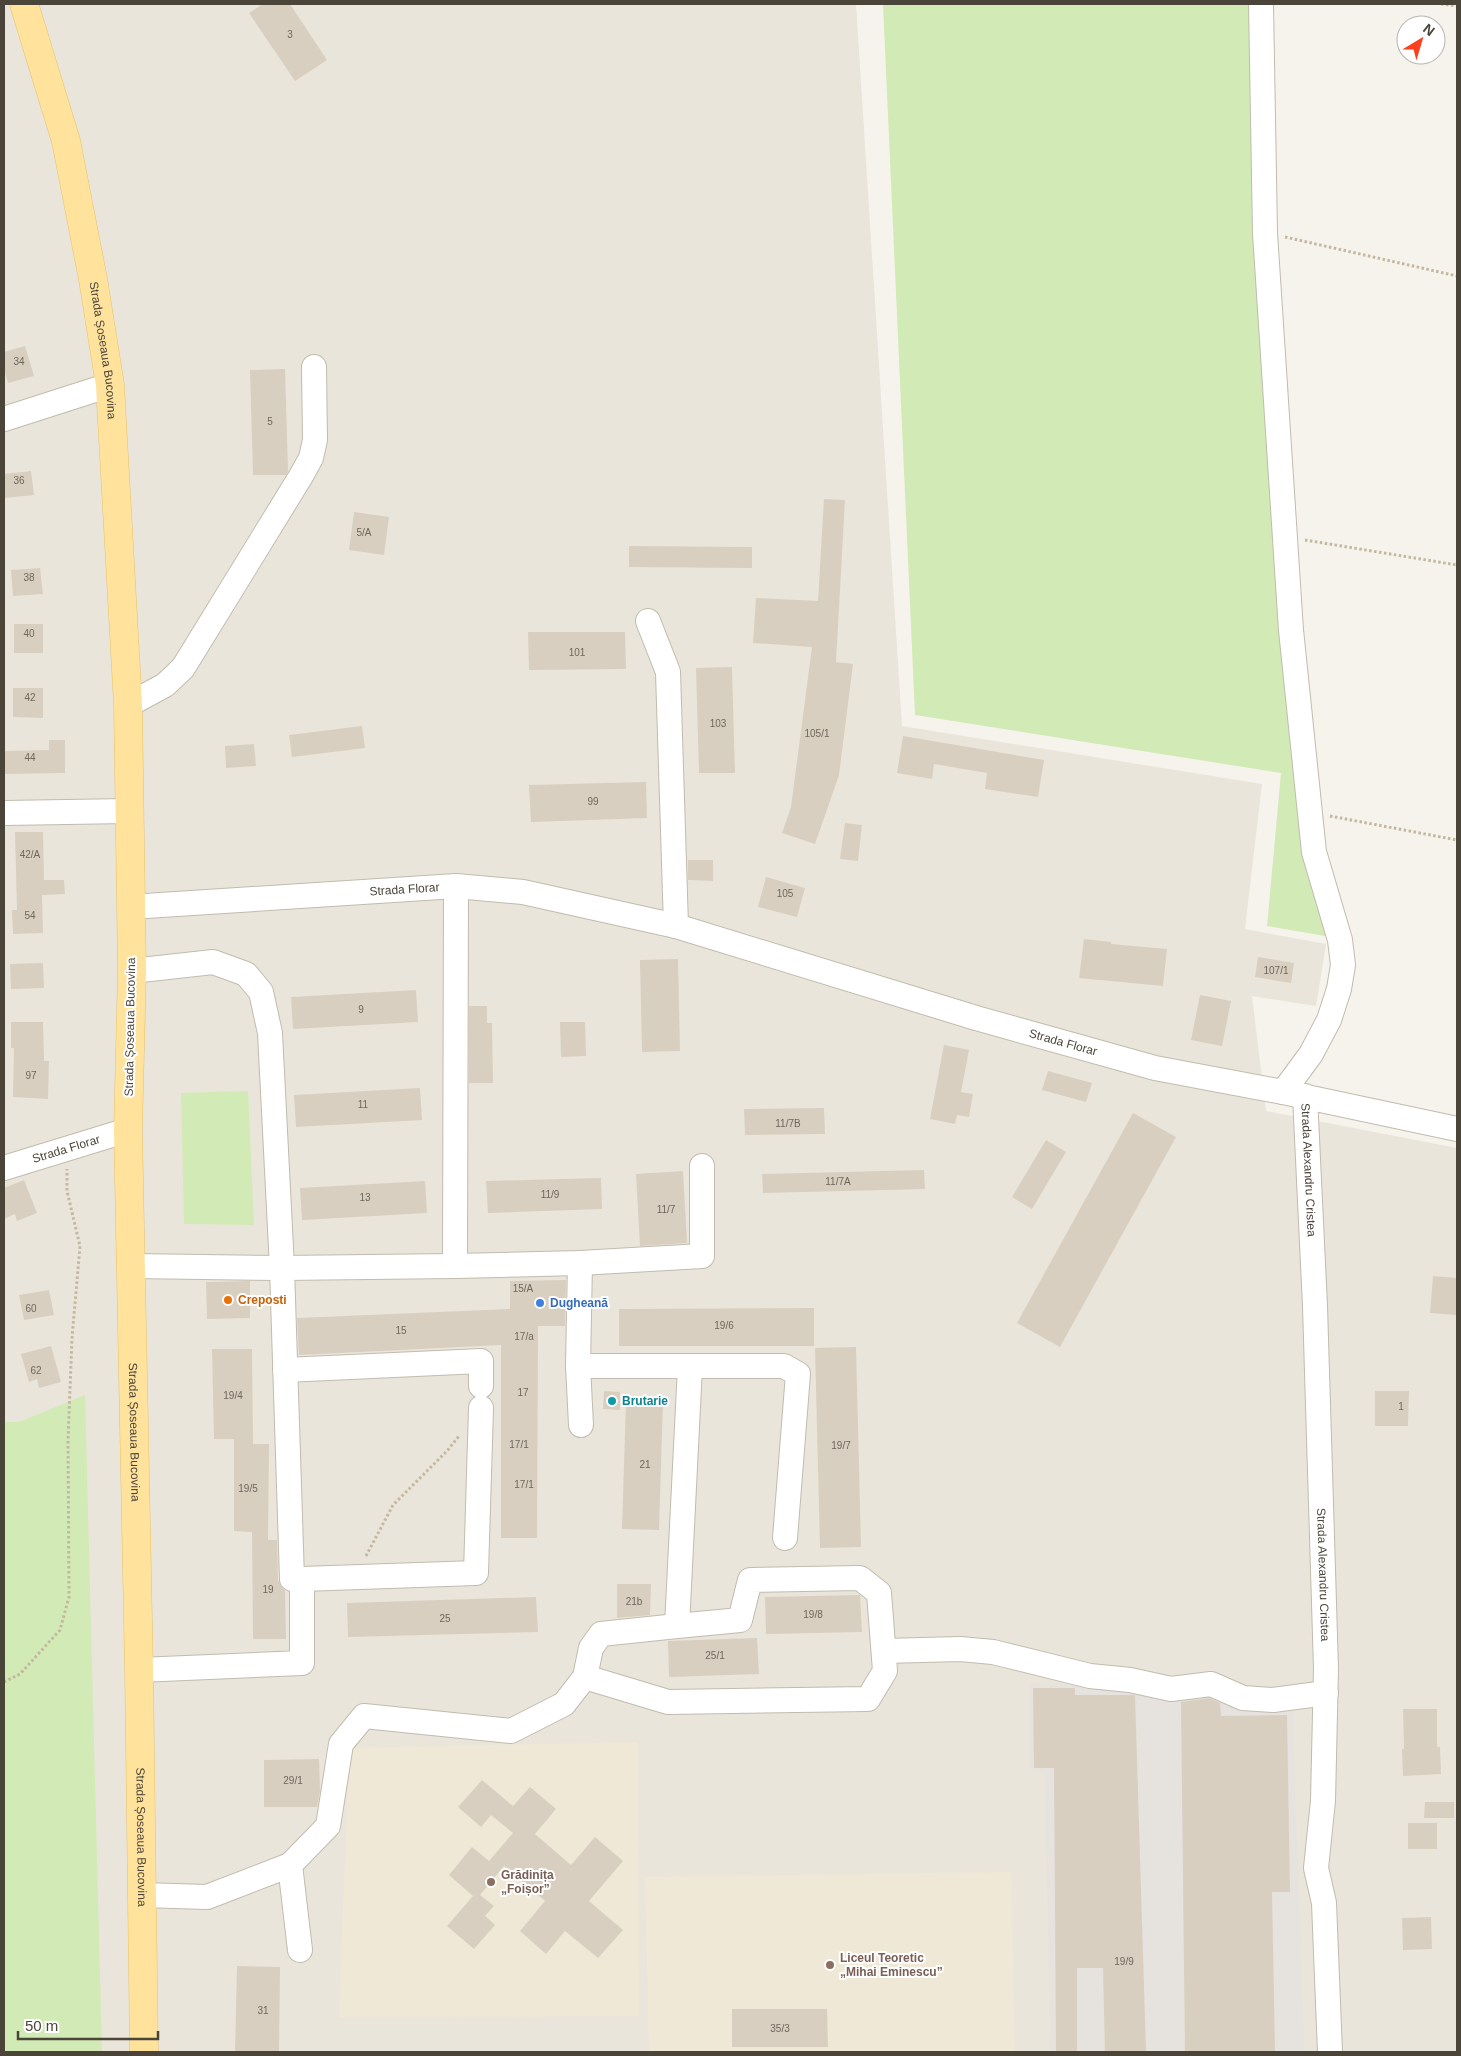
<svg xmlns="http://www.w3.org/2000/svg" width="1461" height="2056" font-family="Arial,sans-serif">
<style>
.residential{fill:#eae5da}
.industrial{fill:#e6e2dd}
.education{fill:#efe8d6}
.green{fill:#d2eab5}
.building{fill:#d8cfc1}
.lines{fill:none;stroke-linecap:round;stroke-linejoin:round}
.minor-casing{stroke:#c2bbae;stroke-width:26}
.major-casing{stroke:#e6c16a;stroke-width:29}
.path{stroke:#c4b79f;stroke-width:3;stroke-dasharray:2.5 2.5;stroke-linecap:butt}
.minor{stroke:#fff;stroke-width:24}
.major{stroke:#ffe39c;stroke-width:28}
.food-dot{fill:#e8710a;stroke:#fff;stroke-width:2}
.shop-dot{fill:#3f7fe0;stroke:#fff;stroke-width:2}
.culture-dot{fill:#0f9aa8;stroke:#fff;stroke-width:2}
.education-dot{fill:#8d6e63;stroke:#fff;stroke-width:2}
.labels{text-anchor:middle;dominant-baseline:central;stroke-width:4;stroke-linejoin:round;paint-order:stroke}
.number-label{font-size:10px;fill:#6e675b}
.street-label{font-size:12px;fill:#4b4439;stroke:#fff}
.food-label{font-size:12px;font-weight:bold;fill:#c56008;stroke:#fff;text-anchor:start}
.shop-label{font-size:12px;font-weight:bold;fill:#366cbe;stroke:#fff;text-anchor:start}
.culture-label{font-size:12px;font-weight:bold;fill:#0d838f;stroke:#fff;text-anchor:start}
.education-label{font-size:12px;font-weight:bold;fill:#785e54;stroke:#fff;text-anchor:start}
</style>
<rect width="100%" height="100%" fill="#f6f3ec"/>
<!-- residential -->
<path class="residential" d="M4,4H856L902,726L1262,784L1245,929L1326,944L1316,1006L1252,996L1266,1111L1457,1148V2052H4Z"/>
<!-- industrial -->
<path class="industrial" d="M1030,1683L1218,1692L1293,1711L1304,2052H1050L1045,1774L1029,1768Z"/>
<!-- education -->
<path class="education" d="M638,1742L639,2016L339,2017L349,1748Z
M1011,1872L1015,2052H649L645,1877Z"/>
<!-- green -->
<path class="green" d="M883,4H1254L1256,232L1331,937L1267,926L1281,773L915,715Z
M248,1091L254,1225L184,1224L181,1093Z
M85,1395L102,2052H4V1422H19Z"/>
<!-- building -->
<path class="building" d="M263,4H290L327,60L295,81L249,13Z
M25,346L34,376L8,383L4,369V352Z
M285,369L288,471L286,475H253L250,370Z
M31,471L34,495L4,498V474Z
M824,499L845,500L836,662L853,664L839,775L815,844L782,833L791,807L812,647L753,643L756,598L818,601Z
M354,512L389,517L384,555L349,550Z
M629,546L752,547V568L629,567Z
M40,568L43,594L13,596L11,570Z
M14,624H43V653H14Z
M528,632H625L626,669L529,670Z
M732,667L735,773H699L696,668Z
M13,688H43V718L13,717Z
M362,726L365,748L292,757L289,735Z
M903,736L1044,760L1038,797L985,789L987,773L934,764L932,779L897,773Z
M49,740H65V773L4,774V751L49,750Z
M254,744L256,766L226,768L225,746Z
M646,782L647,818L531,822L529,785Z
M845,823L862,825L858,861L840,859Z
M15,832H43L44,880H64L65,894L42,895L43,933L13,934L12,910H17Z
M688,860H713V881L688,880Z
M766,877L805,888L797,917L758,907Z
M1084,939L1111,942V944L1167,949L1163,986L1079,978Z
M1258,957L1294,963L1291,983L1255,977Z
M678,959L680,1051L642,1052L640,960Z
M43,963L44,988L11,989L10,964Z
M416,990L418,1022L293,1029L291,997Z
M1200,995L1231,1001L1222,1046L1191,1040Z
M469,1006H487V1023H492L493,1083H469Z
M11,1022H43L44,1061H49L48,1099L13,1097L14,1048H11Z
M560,1022H585L586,1056L561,1057Z
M944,1045L969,1050L961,1092L973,1094L969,1117L957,1115L955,1124L930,1119Z
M1048,1071L1092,1083L1086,1102L1042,1090Z
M420,1088L422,1120L296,1127L294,1095Z
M824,1108L825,1134L745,1135L744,1109Z
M1133,1113L1176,1137L1060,1347L1017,1323Z
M1046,1140L1066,1152L1032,1209L1012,1197Z
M924,1170L925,1189L763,1193L762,1174Z
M683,1171L687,1243L640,1246L636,1174Z
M601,1178L602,1209L488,1213L486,1181Z
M24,1180L37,1213L17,1221L15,1214L4,1219V1188Z
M425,1181L427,1213L302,1220L300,1188Z
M1433,1276L1457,1278V1315L1430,1313Z
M566,1280L565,1326H538L537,1538H501V1345L299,1355L297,1318L510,1309V1281Z
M250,1281V1318L207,1319L206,1282Z
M49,1290L54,1315L24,1320L19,1295Z
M814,1308V1346H619V1309Z
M51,1346L61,1382L39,1388L37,1379L29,1382L21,1354Z
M856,1347L861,1547L820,1548L815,1348Z
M212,1349H252L253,1444H269L268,1540H277L278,1580L281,1586L285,1591L286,1639H253L252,1532L234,1531V1439H214Z
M604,1391L620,1392V1410L603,1409Z
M1375,1391H1409L1408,1426H1375Z
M626,1401L663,1402L659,1530L622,1529Z
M617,1584H651L650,1615L617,1618Z
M860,1595L862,1632L766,1634L765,1597Z
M536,1597L538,1632L348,1637L347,1603Z
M757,1638L759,1674L669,1677L668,1641Z
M1033,1688H1075V1695H1135L1146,2052H1105L1103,1968H1077V2052H1056L1054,1768H1034Z
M1209,1698L1220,1703L1221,1716L1287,1715L1290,1892H1272L1275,2052H1185L1181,1702Z
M1403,1709H1437V1747H1440L1441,1774L1403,1776L1402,1749H1404Z
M319,1759L320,1791L317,1807H264V1760Z
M482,1780L513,1806L530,1787L556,1809L535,1834L571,1865L595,1837L623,1861L589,1901L623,1930L598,1958L565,1931L546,1954L520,1931L545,1901L504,1866L480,1895L494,1906L485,1916L495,1925L474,1949L447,1926L473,1896L449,1875L472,1847L489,1861L513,1833L491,1815L481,1827L458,1807Z
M1425,1802H1454V1818H1424Z
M1408,1823H1437V1849H1408Z
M1431,1917L1432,1949L1403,1950L1402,1918Z
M237,1966L280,1967L279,2052H235Z
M732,2009H827L828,2047H732Z"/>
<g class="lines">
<!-- minor casing -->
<g class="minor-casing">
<g id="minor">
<path d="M1261,4L1265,233L1291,630L1314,852L1340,940L1343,965L1339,989L1329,1020L1311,1054L1283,1092"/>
<path d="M4,419L110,385"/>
<path d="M648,621L668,672L676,926"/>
<path d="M128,705L165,685L183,668L301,476L311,458L315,440L314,367"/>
<path d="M4,813L129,811"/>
<path d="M456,886L455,1266L580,1263L702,1256V1166"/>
<path id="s1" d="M130,907L456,886L523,892L676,926L976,1018L1155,1068L1283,1092L1457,1129"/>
<path d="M132,971L213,962L246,974L261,992L270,1033L282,1268L292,1579H302"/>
<path id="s2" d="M1305,1096L1315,1306L1326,1669L1323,1801L1316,1868L1324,1903L1330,2052"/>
<path id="s3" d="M4,1168L128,1130"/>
<path d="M131,1266L282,1268L455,1266"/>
<path d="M578,1366L580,1263"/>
<path d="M285,1370L481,1361V1386"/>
<path d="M581,1425L578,1366H784L798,1374L785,1538"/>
<path d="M884,1651L960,1649L993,1652L1090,1676L1130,1680L1171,1689L1211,1684L1243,1698L1273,1700L1326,1693"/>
<path d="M139,1670L302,1663V1579L476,1573L481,1408"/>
<path d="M585,1677L668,1702L868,1699L885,1671L879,1593L860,1578L750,1580L740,1620L677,1626L690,1367"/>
<path d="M290,1865L300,1950"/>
<path d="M142,1895L207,1897L290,1865L328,1826L341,1744L364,1716L511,1731L564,1704L585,1677L591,1648L601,1634L677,1626"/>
</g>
</g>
<!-- major casing -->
<g class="major-casing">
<g id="major">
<path id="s4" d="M24,4L66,141L93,279L110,385L128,705L132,971L128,1130L139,1670L144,2052"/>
</g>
</g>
<!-- path -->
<path class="path" d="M1441,4L1457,6
M1285,237L1457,276
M1305,540L1457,565
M1330,816L1457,840
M366,1556L393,1505L447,1451L459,1436
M4,1682L20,1674L60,1630L69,1597L68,1441L72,1338L80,1246L67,1191V1169"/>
<!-- minor -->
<use href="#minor" class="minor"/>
<!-- major -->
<use href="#major" class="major"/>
</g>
<!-- markers -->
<circle class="food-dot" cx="228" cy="1300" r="5"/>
<circle class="shop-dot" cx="540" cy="1303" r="5"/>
<circle class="culture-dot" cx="612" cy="1401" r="5"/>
<g class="education-dot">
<circle cx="491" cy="1882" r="5"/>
<circle cx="830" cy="1965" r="5"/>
</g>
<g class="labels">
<!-- number labels -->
<g class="number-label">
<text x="290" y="34">3</text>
<text x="19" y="361">34</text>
<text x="270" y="421">5</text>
<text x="19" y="480">36</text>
<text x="364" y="532">5/A</text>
<text x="29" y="577">38</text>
<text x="29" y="633">40</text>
<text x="577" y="652">101</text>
<text x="30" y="697">42</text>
<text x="718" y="723">103</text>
<text x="817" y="733">105/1</text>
<text x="30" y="757">44</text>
<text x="593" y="801">99</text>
<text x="30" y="854">42/A</text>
<text x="785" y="893">105</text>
<text x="30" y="915">54</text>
<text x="1276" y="970">107/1</text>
<text x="361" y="1009">9</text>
<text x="31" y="1075">97</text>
<text x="363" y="1104">11</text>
<text x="788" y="1123">11/7B</text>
<text x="838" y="1181">11/7A</text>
<text x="550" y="1194">11/9</text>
<text x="365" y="1197">13</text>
<text x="666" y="1209">11/7</text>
<text x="523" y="1288">15/A</text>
<text x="31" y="1308">60</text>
<text x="724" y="1325">19/6</text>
<text x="401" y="1330">15</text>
<text x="524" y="1336">17/a</text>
<text x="36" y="1370">62</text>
<text x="523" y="1392">17</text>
<text x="233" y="1395">19/4</text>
<text x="1401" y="1406">1</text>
<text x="519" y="1444">17/1</text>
<text x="841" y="1445">19/7</text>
<text x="645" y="1464">21</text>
<text x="524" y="1484">17/1</text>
<text x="248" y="1488">19/5</text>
<text x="268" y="1589">19</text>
<text x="634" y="1601">21b</text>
<text x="813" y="1614">19/8</text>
<text x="445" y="1618">25</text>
<text x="715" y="1655">25/1</text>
<text x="293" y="1780">29/1</text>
<text x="1124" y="1961">19/9</text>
<text x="263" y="2010">31</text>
<text x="780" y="2028">35/3</text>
</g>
<!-- street labels -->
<g class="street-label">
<text stroke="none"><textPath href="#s4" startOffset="356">Strada Șoseaua Bucovina</textPath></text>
<text stroke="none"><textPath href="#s1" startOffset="275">Strada Florar</textPath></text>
<text transform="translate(130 1027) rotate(-89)">Strada Șoseaua Bucovina</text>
<text stroke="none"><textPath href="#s1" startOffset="955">Strada Florar</textPath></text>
<text stroke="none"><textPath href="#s3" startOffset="65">Strada Florar</textPath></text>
<text stroke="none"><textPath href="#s2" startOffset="74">Strada Alexandru Cristea</textPath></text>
<text stroke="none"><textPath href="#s4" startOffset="1439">Strada Șoseaua Bucovina</textPath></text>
<text stroke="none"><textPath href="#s2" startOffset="479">Strada Alexandru Cristea</textPath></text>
<text stroke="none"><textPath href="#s4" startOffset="1844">Strada Șoseaua Bucovina</textPath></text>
</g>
<!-- food labels -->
<g class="food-label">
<text x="238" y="1300">Creposti</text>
</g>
<!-- shop labels -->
<g class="shop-label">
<text x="550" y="1303">Dugheană</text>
</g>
<!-- culture labels -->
<g class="culture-label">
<text x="622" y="1401">Brutarie</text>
</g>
<!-- education labels -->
<g class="education-label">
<text x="501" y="1875">Grădinița<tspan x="501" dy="14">„Foișor”</tspan></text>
<text x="840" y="1958">Liceul Teoretic<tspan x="840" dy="14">„Mihai Eminescu”</tspan></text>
</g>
</g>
<!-- border -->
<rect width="1461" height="2056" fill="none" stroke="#4b4439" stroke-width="10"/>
<!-- north arrow -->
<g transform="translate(1421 40) rotate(38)"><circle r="24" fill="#ffffff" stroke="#b7b4b0"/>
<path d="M0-4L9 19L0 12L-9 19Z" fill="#fc3f1d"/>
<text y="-8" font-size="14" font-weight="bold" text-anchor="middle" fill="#4b4439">N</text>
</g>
<!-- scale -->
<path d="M18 2031v8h140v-8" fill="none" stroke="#4b4439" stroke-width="2.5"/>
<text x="25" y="2031" font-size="15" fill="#4b4439" stroke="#ffffff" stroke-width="4" paint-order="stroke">50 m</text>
</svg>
